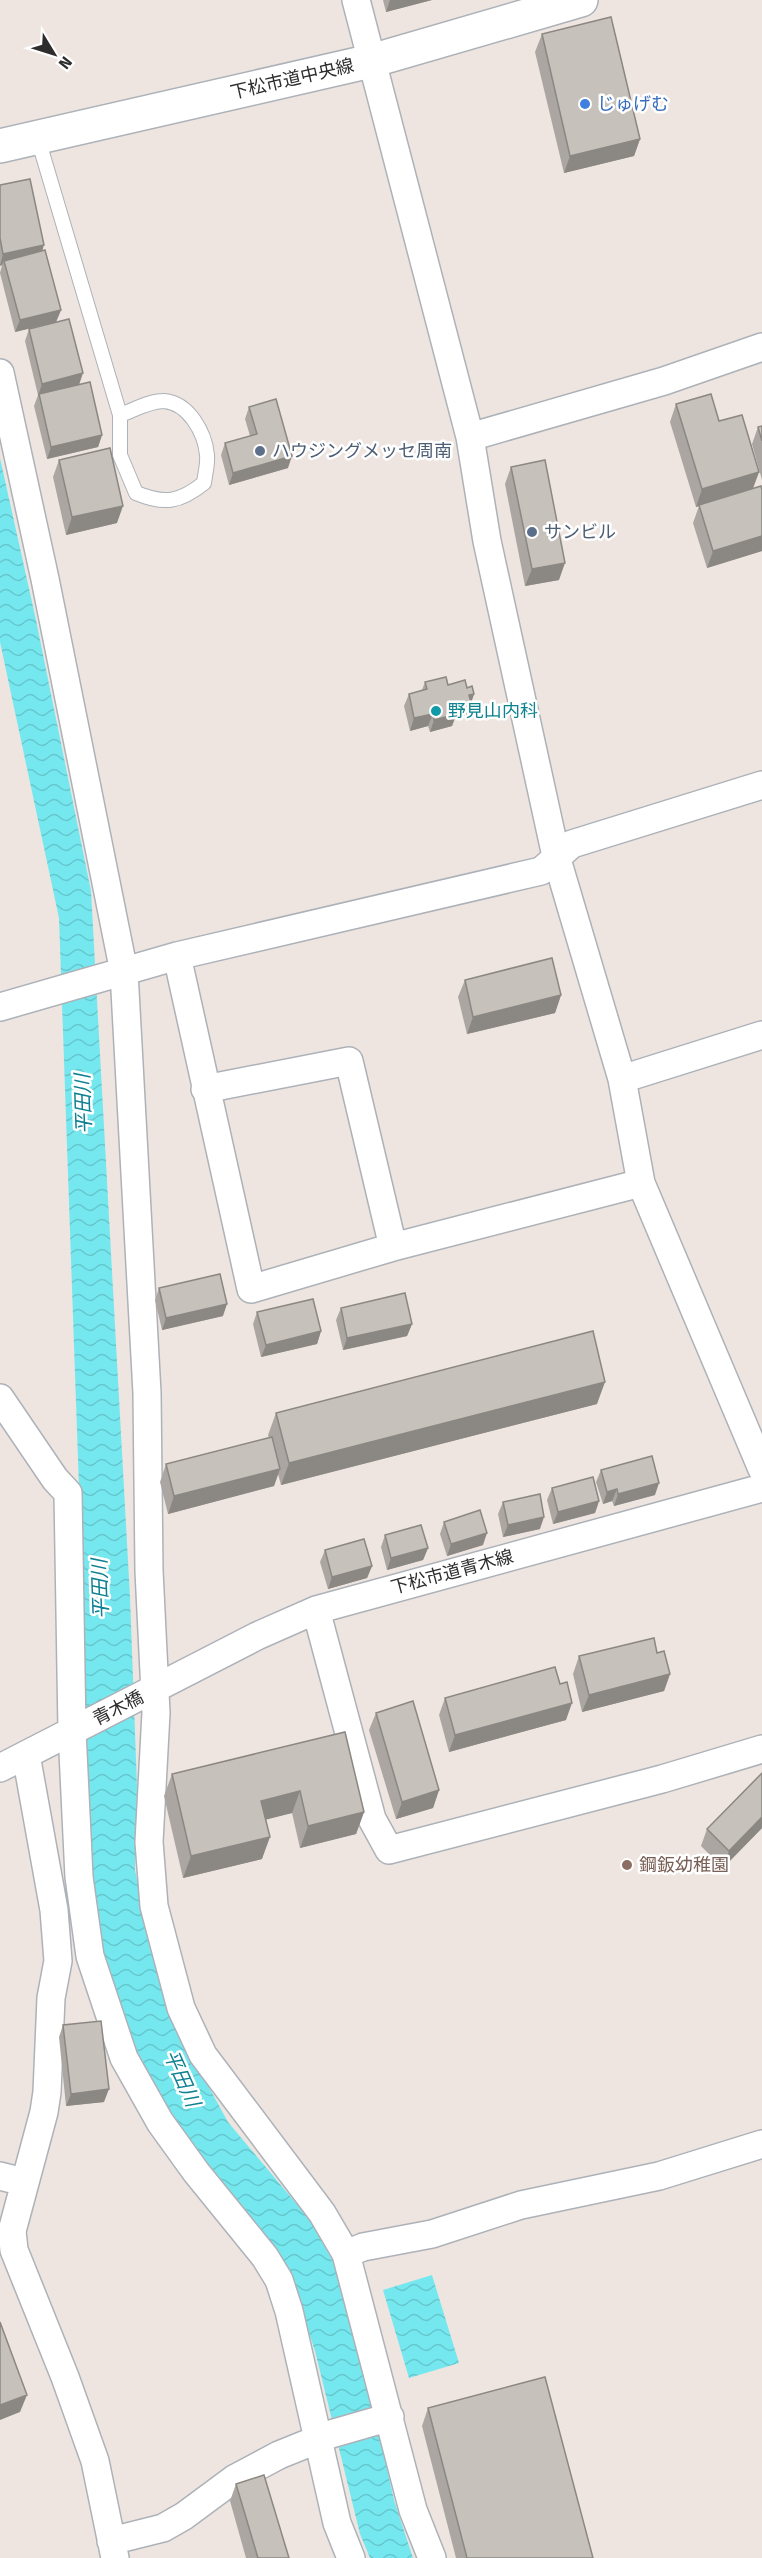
<svg xmlns="http://www.w3.org/2000/svg" width="762" height="2558" font-family="'Fira Sans','Noto Sans JP',sans-serif">
<style>
.water{fill:url(#water-waves)}
.lines{fill:none;stroke-linecap:round;stroke-linejoin:round}
.service-casing{stroke:#adb2b9;stroke-width:16}
.minor-casing{stroke:#adb2b9;stroke-width:30}
.tertiary-casing{stroke:#adb2b9;stroke-width:36}
.service{stroke:#fff;stroke-width:14}
.minor{stroke:#fff;stroke-width:27}
.tertiary{stroke:#fff;stroke-width:33}
.wall{fill:#aba6a1}
.shaded-wall{fill:#8b8783}
.building{fill:#c7c1bb;stroke:#8b8783;stroke-width:1.5}
.shop-dot{fill:#3f7fe0;stroke:#fff;stroke-width:2}
.service-dot{fill:#5c6f8a;stroke:#fff;stroke-width:2}
.culture-dot{fill:#0f9aa8;stroke:#fff;stroke-width:2}
.education-dot{fill:#8d6e63;stroke:#fff;stroke-width:2}
.labels{text-anchor:middle;dominant-baseline:central;stroke-width:5;stroke-linejoin:round;paint-order:stroke}
.street-label{font-size:18px;fill:#2d2d2d;stroke:#fff}
.shop-label{font-size:18px;fill:#366cbe;stroke:#fff;text-anchor:start}
.service-label{font-size:18px;fill:#4e5e75;stroke:#fff;text-anchor:start}
.culture-label{font-size:18px;fill:#0d838f;stroke:#fff;text-anchor:start}
.education-label{font-size:18px;fill:#785e54;stroke:#fff;text-anchor:start}
.water-label{font-size:20px;font-style:italic;fill:#0e8192;stroke:#fff}
</style>
<defs>
<pattern id="water-waves" width="16" height="10" patternUnits="userSpaceOnUse" patternTransform="scale(1.5)"><rect width="16" height="10" fill="#75e8ef"/><path d="M0 5q4-4 8 0t8 0" fill="none" stroke="#66c7cd"/></pattern>
</defs>
<rect width="100%" height="100%" fill="#eee5e0"/>
<!-- water -->
<path class="water" d="M0,458L36,620L91,891L130,1597L137,1786L135,1870L148,1932L184,2042L228,2122L310,2220L337,2269L352,2307L394,2500L413,2558H370L360,2534L315,2351L290,2276L268,2238L213,2175L177,2124L137,2057L99,1950L85,1864L82,1573L59,918L0,642Z
M432,2275L459,2363L409,2378L383,2290Z"/>
<g class="lines">
<!-- service casing -->
<g class="service-casing">
<path id="service" d="M38,139L120,415V455L136,493C165,505 180,502 204,483C205,474 208,464 207,455C205,433 189,403 164,401C149,401 134,410 120,415"/>
</g>
<!-- minor casing -->
<g class="minor-casing">
<path id="minor" d="M356,0L470,437L487,541L556,856L622,1079L641,1183L762,1469
M0,373L45,579L124,972L147,1393L149,1571L156,1713L149,1842L154,1906L181,2008L203,2055L322,2213L346,2254L413,2510L432,2558
M470,437L664,381L762,347
M177,956L251,1289L393,1247L641,1183
M0,1007L177,956L541,871L572,844L762,785
M622,1079L762,1035
M205,1089L349,1061L393,1247
M0,1398L55,1479L68,1493L72,1731L79,1877L90,1956L124,2058L160,2122L196,2172L265,2257L279,2280L289,2311L337,2523L351,2558
M316,1610L372,1819L389,1850L662,1779L762,1749
M26,1755L54,1910L58,1961L51,1998L47,2092L44,2112L12,2231L14,2250L65,2377L95,2461L115,2558
M0,1768L257,1636L316,1610L762,1488
M0,2176L24,2182
M346,2254L363,2247L432,2234L521,2205L659,2176L762,2144
M111,2541L163,2528L184,2516L234,2479L279,2455L331,2434L390,2417"/>
</g>
<!-- tertiary casing -->
<g class="tertiary-casing">
<path id="tertiary" d="M0,146L371,61L581,0"/>
</g>
<!-- service -->
<use href="#service" class="service"/>
<!-- minor -->
<use href="#minor" class="minor"/>
<!-- tertiary -->
<use href="#tertiary" class="tertiary"/>
</g>
<!-- wall -->
<path class="wall" d="M383,0H432L386,12Z
M542,34L640,139L634,156L564,173L535,52Z
M0,185L42,251L61,310L56,322L15,332L0,273L2,265L0,266Z
M29,329L79,385L102,435L98,447L47,459L34,406L38,395L25,341Z
M676,404L759,472L753,489L762,490V551L707,568L693,523L699,506L696,507L670,422Z
M249,407L288,468L229,485L221,455L225,443L250,436L245,419Z
M762,426V480L752,444L758,427Z
M59,460L117,523L66,535L53,477Z
M511,467L559,580L525,586L505,484Z
M425,682L467,688L474,694L467,715L455,718L452,726L430,732L428,726L410,731L404,706L409,694L422,690Z
M465,980L561,995L555,1013L467,1034L458,997Z
M159,1288L223,1316L162,1330L155,1300Z
M341,1308L412,1324L407,1336L343,1350L336,1320Z
M257,1312L321,1331L317,1344L261,1357L253,1324Z
M597,1404L281,1485L278,1474L274,1486L168,1514L160,1482L166,1464L269,1438L268,1435L276,1413Z
M601,1470L655,1495L614,1506L612,1501L603,1504L596,1482Z
M552,1488L599,1501L595,1513L553,1524L547,1500Z
M503,1502L540,1529L503,1537L498,1514Z
M444,1522L483,1545L447,1556L440,1534Z
M385,1535L428,1548L423,1560L387,1570L381,1547Z
M325,1550L372,1566L367,1578L328,1589L320,1562Z
M657,1653L670,1674L664,1691L582,1712L573,1674L579,1656Z
M445,1698L566,1720L449,1752L439,1715Z
M376,1713L439,1790L433,1808L396,1819L369,1730Z
M345,1732L364,1812L356,1834L300,1848L292,1813L266,1819L262,1859L183,1878L164,1796L172,1774Z
M762,1773V1828L723,1868L701,1846L707,1829Z
M63,2025L104,2102L66,2106L59,2037Z
M428,2408L593,2558H456L422,2426Z
M236,2484L289,2558H246L230,2501Z"/>
<!-- shaded-wall -->
<path class="shaded-wall" d="M390,0H432L386,12Z
M640,139L634,156L564,173L570,156Z
M44,245L40,258L4,261L2,265L0,266L3,254Z
M61,310L56,322L15,332L20,320Z
M83,373L79,385L38,396L42,384Z
M102,435L98,447L47,459L51,447Z
M292,456L288,468L229,485L233,473Z
M759,472L752,490L696,507L702,489Z
M123,506L117,523L66,535L72,517Z
M762,536V551L707,568L713,551Z
M565,563L559,580L525,586L532,569Z
M474,694L467,715L455,718L452,726L430,732L434,720L455,707L469,695Z
M433,714L428,726L410,731L414,718Z
M561,995L555,1013L467,1034L473,1017Z
M227,1304L223,1316L162,1330L166,1318Z
M412,1324L407,1336L343,1350L347,1338Z
M321,1331L317,1344L261,1357L266,1345Z
M605,1382L597,1404L281,1485L289,1463Z
M280,1469L274,1486L168,1514L174,1496Z
M659,1483L655,1495L614,1506L618,1494Z
M617,1489L612,1501L603,1504L607,1492Z
M599,1501L595,1513L553,1524L558,1512Z
M544,1517L540,1529L503,1537L508,1525Z
M487,1533L483,1545L447,1556L451,1544Z
M428,1548L423,1560L387,1570L391,1558Z
M372,1566L367,1578L328,1589L332,1577Z
M670,1674L664,1691L582,1712L589,1695Z
M572,1703L566,1720L449,1752L455,1735Z
M439,1790L433,1808L396,1819L402,1802Z
M300,1791L292,1813L253,1823L261,1801Z
M364,1812L356,1834L300,1848L308,1826Z
M762,1817V1828L723,1868L729,1851Z
M270,1837L262,1859L183,1878L191,1856Z
M109,2089L104,2102L66,2106L71,2094Z
M27,2395L20,2412L0,2420V2405Z"/>
<!-- building -->
<path class="building" d="M611,17L640,139L570,156L542,34Z
M30,179L44,245L3,254L0,238V185Z
M45,250L61,310L20,320L4,261Z
M69,319L83,373L42,384L29,329Z
M90,382L102,435L51,447L39,394Z
M711,394L719,421L742,415L759,472L702,489L676,404Z
M276,399L292,456L233,473L225,443L257,434L249,407Z
M762,426V441L758,427Z
M110,448L123,506L72,517L59,460Z
M545,460L565,563L532,569L511,467Z
M761,486L762,490V536L713,551L699,505Z
M446,677L448,685L465,680L467,688L472,686L474,694L469,695L471,703L455,707L457,714L434,720L433,714L414,718L409,694L427,689L425,682Z
M552,958L561,995L473,1017L465,980Z
M220,1274L227,1304L166,1318L159,1288Z
M405,1293L412,1324L347,1338L341,1308Z
M313,1299L321,1331L266,1345L257,1312Z
M593,1331L605,1382L289,1463L276,1413Z
M272,1437L280,1469L174,1496L166,1464Z
M652,1456L659,1483L618,1494L617,1489L607,1492L601,1470Z
M593,1477L599,1501L558,1512L552,1488Z
M540,1494L544,1517L508,1525L503,1502Z
M480,1510L487,1533L451,1544L444,1522Z
M421,1525L428,1548L391,1558L385,1535Z
M364,1539L372,1566L332,1577L325,1550Z
M654,1638L657,1653L664,1651L670,1674L589,1695L579,1656Z
M555,1667L560,1684L567,1682L572,1703L455,1735L445,1698Z
M413,1701L439,1790L402,1802L376,1713Z
M345,1732L364,1812L308,1826L300,1791L261,1801L270,1837L191,1856L172,1774Z
M762,1773V1817L729,1851L707,1829Z
M101,2021L109,2089L71,2094L63,2025Z
M0,2322L27,2395L0,2405Z
M545,2377L593,2558H467L428,2408Z
M264,2475L289,2558H258L236,2484Z"/>
<!-- markers -->
<circle class="shop-dot" cx="585" cy="104" r="6"/>
<g class="service-dot">
<circle cx="260" cy="451" r="6"/>
<circle cx="532" cy="532" r="6"/>
</g>
<circle class="culture-dot" cx="436" cy="711" r="6"/>
<circle class="education-dot" cx="627" cy="1865" r="6"/>
<g class="labels">
<!-- street labels -->
<g class="street-label">
<text transform="translate(292 79) rotate(-13)">下松市道中央線</text>
<text transform="translate(452 1572) rotate(-15)">下松市道青木線</text>
<text transform="translate(118 1708) rotate(-27)">青木橋</text>
</g>
<!-- shop labels -->
<g class="shop-label">
<text x="597" y="104">じゅげむ</text>
</g>
<!-- service labels -->
<g class="service-label">
<text x="272" y="451">ハウジングメッセ周南</text>
<text x="544" y="532">サンビル</text>
</g>
<!-- culture labels -->
<g class="culture-label">
<text x="448" y="711">野見山内科</text>
</g>
<!-- education labels -->
<g class="education-label">
<text x="639" y="1865">鋼鈑幼稚園</text>
</g>
<!-- water labels -->
<g class="water-label">
<text transform="translate(83 1104) rotate(-92)">平田川</text>
<text transform="translate(100 1589) rotate(-92)">平田川</text>
<text transform="translate(182 2078) rotate(66)">平田川</text>
</g>
</g>
<!-- north arrow -->
<g transform="translate(54 54) rotate(128)" stroke="#ffffff" stroke-width="4.5" paint-order="stroke">
<path d="M0-4.5L10 22L0 15L-10 22Z" fill="#2d2d2d"/>
<text y="-9" font-size="16" font-weight="bold" text-anchor="middle" fill="#2d2d2d">N</text>
</g>
</svg>
